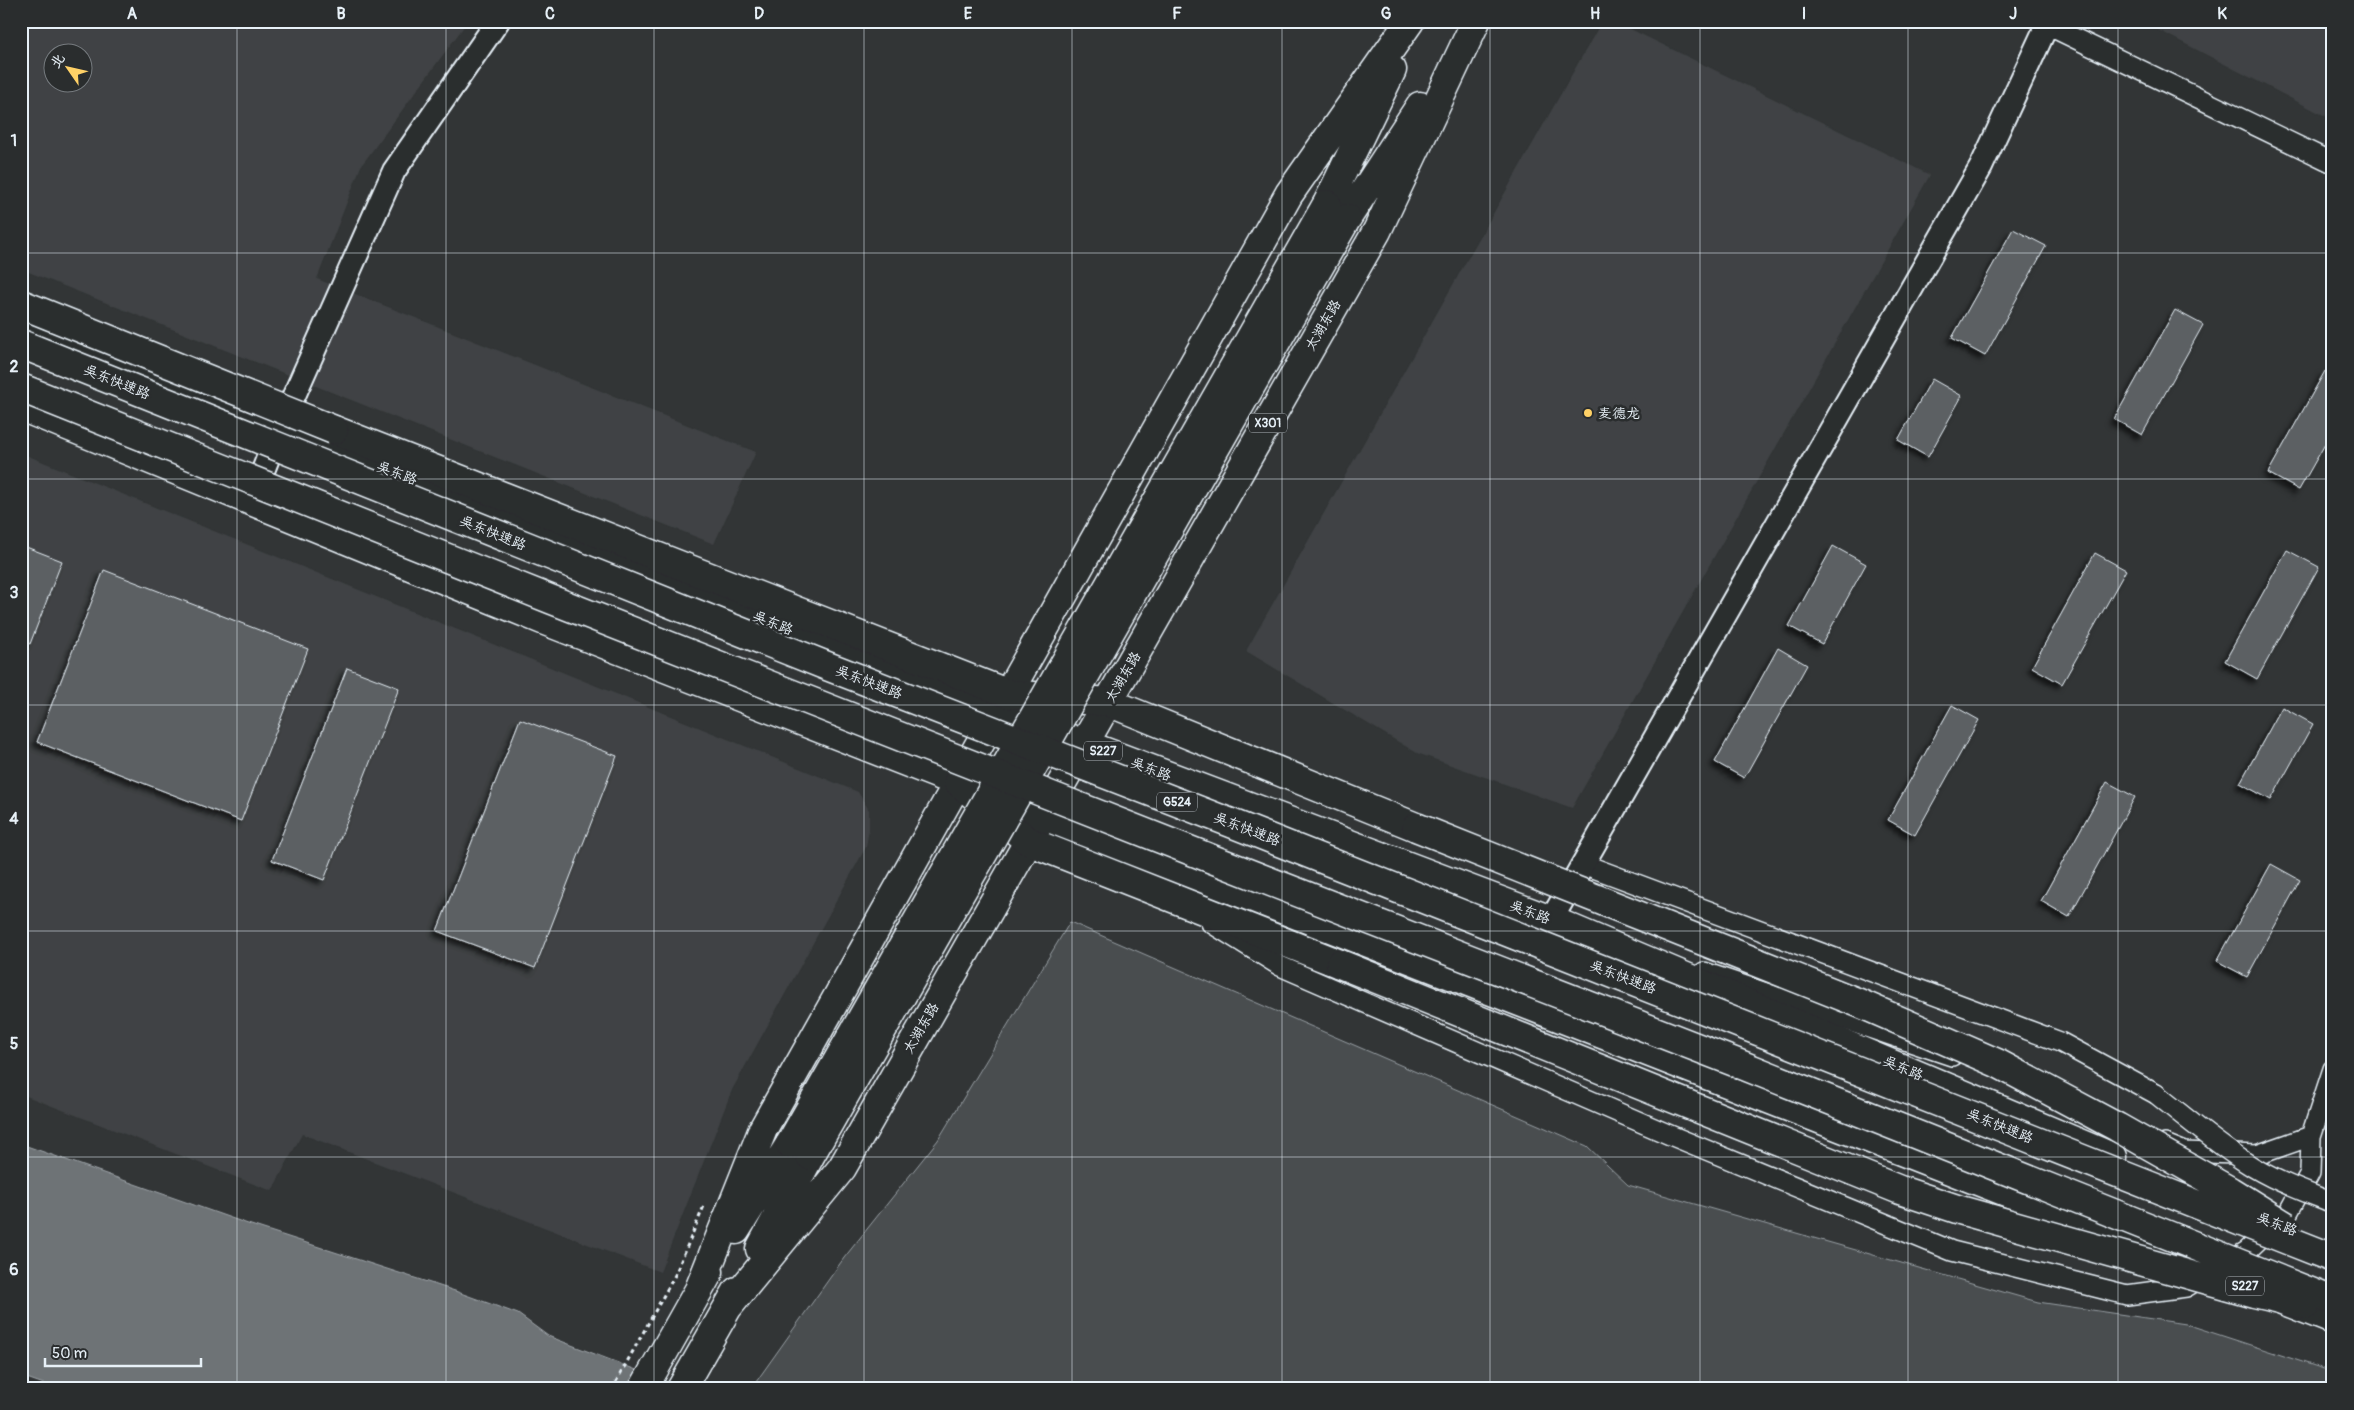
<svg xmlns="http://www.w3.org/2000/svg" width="2354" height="1410" font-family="Pangolin,'LXGW WenKai TC',sans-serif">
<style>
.built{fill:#3f4244;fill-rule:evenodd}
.green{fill:#494d4f;stroke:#989fa4}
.water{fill:#6e7376;stroke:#9fa5aa}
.building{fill:#5c6063;stroke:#e8f1f8;filter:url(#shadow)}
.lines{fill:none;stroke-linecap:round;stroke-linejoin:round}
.minor-casing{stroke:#e8f1f8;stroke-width:22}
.tertiary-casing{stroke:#e8f1f8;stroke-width:26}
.primary-casing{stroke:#e8f1f8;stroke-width:31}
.trunk-casing{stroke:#e8f1f8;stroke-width:31}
.path{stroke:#e8f1f8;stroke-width:3;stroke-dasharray:4 4;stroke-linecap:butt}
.minor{stroke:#2a2d2e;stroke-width:19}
.tertiary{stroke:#2a2d2e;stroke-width:22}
.primary{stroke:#2a2d2e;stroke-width:28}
.trunk{stroke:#2a2d2e;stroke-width:28}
.minor-bridge-casing{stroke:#e8f1f8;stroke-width:22;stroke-linecap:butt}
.primary-bridge-casing{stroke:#e8f1f8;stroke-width:31;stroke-linecap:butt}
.trunk-bridge-casing{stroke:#e8f1f8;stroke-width:31;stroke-linecap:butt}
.minor-bridge{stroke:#2a2d2e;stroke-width:19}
.primary-bridge{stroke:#2a2d2e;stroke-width:28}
.trunk-bridge{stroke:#2a2d2e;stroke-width:28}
.grid{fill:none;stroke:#e8f1f8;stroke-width:1;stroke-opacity:0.55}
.poi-dot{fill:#ffd166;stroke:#2a2d2e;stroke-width:2}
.labels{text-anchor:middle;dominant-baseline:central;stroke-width:5;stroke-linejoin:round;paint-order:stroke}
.shield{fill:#2a2d2e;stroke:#afb6bb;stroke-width:1}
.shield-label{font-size:12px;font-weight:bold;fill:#e8f1f8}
.street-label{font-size:14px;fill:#e8f1f8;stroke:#2a2d2e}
.poi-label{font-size:14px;fill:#e8f1f8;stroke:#2a2d2e;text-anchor:start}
.neatline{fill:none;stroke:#e8f1f8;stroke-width:2}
.grid-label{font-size:16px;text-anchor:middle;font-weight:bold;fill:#e8f1f8}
</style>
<defs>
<filter id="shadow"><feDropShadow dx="-4.5" dy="4.5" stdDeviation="2.5" flood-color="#0009"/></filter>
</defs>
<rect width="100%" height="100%" fill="#323536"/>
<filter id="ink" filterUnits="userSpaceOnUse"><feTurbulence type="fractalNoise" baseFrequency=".02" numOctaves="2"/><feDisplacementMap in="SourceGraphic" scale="10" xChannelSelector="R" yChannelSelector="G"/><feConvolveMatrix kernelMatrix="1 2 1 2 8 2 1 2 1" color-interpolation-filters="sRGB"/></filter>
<g filter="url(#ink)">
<!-- built -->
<path class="built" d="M21,21H468L361,166L317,279L756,452L714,544L21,269ZM52,52H82V82H52Z
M1602,21H1614L1930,175L1572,808L1417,753L1246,651Z
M2141,21H2333V120Z
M21,453L858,792L869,810V829L866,847L732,1090L660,1272L302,1134L272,1191L21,1094Z"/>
<!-- green -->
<path class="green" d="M1070,922L1587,1146L1628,1185L2038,1302L2186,1324L2333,1372V1389H751L844,1258L938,1140Z"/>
<!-- water -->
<path class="water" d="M21,1144L248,1224L455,1291L518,1314L548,1336L686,1389H58L21,1376Z"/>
<!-- building -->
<path class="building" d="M2013,229L2046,246L1985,356L1952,338Z
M2175,310L2203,325L2142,435L2114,419Z
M2325,371L2333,375V430L2299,490L2268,473Z
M1932,379L1962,396L1928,457L1898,440Z
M21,545L62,561L30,644L21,640Z
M1833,546L1866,564L1822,644L1789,626Z
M2287,550L2319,567L2257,679L2225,661Z
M2095,553L2126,570L2062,684L2032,667Z
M104,570L308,649L241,821L37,742Z
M21,646L28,649L21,665Z
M1778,648L1807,665L1744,778L1715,762Z
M347,668L399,688L324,880L272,860Z
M1952,705L1979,720L1915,835L1888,820Z
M2282,707L2313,724L2271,800L2240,783Z
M520,719L617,756L535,968L437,931Z
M2107,782L2135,797L2069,917L2041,901Z
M2271,864L2300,880L2247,977L2217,961Z"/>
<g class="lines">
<!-- minor casing -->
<g class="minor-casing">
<path id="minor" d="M2039,21L2333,163
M1583,864L2060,1042L2156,1094
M1211,923L1280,966L1670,1135L1952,1251L2127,1295L2186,1287L2247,1251L2289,1211L2310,1173L2311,1136L2333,1069
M1704,972L1952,1056
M2165,1144L2185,1152L2257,1155L2311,1136"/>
</g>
<!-- tertiary casing -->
<g class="tertiary-casing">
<path id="tertiary" d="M252,499L280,427L394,171L498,21
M1551,920L1981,167L2047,25"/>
</g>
<!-- primary casing -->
<g class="primary-casing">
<path id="primary" d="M1327,204L1392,70
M1347,218L1420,106
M21,323L981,705L1551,920L2112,1157
M21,407L545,621L2157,1251
M736,1230L790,1144
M760,1249L810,1156
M700,1287L763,1129L1289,194L1410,21
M728,1307L842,1168L1377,231L1476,21
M643,1389L709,1272
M681,1389L737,1291"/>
</g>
<!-- trunk casing -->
<g class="trunk-casing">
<path id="trunk" d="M334,430L1009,694L1108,702L1416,827
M958,782L1028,841L1340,964"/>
</g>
<!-- path -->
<path class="path" d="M612,1389L675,1275L704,1206"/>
<!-- minor -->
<use href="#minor" class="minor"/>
<!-- tertiary -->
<use href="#tertiary" class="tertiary"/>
<!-- primary -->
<use href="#primary" class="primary"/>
<!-- trunk -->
<use href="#trunk" class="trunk"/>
<!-- minor-bridge casing -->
<g class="minor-bridge-casing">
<path id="minor-bridge" d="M2156,1094C2185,1117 2214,1142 2245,1162C2272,1180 2303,1191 2333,1203"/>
</g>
<!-- primary-bridge casing -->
<g class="primary-bridge-casing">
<path id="primary-bridge" d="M790,1144L1327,204
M810,1156L1347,218
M2282,1300L2333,1320"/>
</g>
<!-- trunk-bridge casing -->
<g class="trunk-bridge-casing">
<path id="trunk-bridge" d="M21,304L334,430
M21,344L827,666L1226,821L2333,1258
M21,388L550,599L1212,859L1737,1063L2333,1301
M1416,827L1859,1003L1997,1063L2117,1127L2230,1191L2286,1226
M1340,964L1900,1190L1960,1210L2254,1293L2306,1305"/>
</g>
<!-- minor-bridge -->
<use href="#minor-bridge" class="minor-bridge"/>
<!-- primary-bridge -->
<use href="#primary-bridge" class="primary-bridge"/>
<!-- trunk-bridge -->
<use href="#trunk-bridge" class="trunk-bridge"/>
</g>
</g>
<!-- grid -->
<path class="grid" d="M237,21V1389M446,21V1389M654,21V1389M864,21V1389M1072,21V1389M1282,21V1389M1490,21V1389M1700,21V1389M1908,21V1389M2118,21V1389M21,253H2333M21,479H2333M21,705H2333M21,931H2333M21,1157H2333"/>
<!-- markers -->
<circle class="poi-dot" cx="1588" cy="413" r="5"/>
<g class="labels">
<!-- shield labels -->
<g class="shield">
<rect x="1249" y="413.5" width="38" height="19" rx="4"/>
<rect x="1084" y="741.5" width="38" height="19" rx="4"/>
<rect x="1157" y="792.5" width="40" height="19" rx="4"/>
<rect x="2226" y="1276.5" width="38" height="19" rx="4"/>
</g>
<g class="shield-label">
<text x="1268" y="423">X301</text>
<text x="1103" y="751">S227</text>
<text x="1177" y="802">G524</text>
<text x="2245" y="1286">S227</text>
</g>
<!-- street labels -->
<g class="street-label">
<text transform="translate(1323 325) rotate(-60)">太湖东路</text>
<text transform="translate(117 382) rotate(22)">吴东快速路</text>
<text transform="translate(397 473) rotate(21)">吴东路</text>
<text transform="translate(493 533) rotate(22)">吴东快速路</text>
<text transform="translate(773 623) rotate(22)">吴东路</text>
<text transform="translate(1123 677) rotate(-60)">太湖东路</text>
<text transform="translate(869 682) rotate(21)">吴东快速路</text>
<text transform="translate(1151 769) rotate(21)">吴东路</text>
<text transform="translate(1247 829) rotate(21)">吴东快速路</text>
<text transform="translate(1530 912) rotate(21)">吴东路</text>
<text transform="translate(1623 977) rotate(21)">吴东快速路</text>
<text transform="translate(921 1028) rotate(-60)">太湖东路</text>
<text transform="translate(1903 1068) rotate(23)">吴东路</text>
<text transform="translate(2000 1126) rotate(22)">吴东快速路</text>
<text transform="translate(2277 1224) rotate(21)">吴东路</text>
</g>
<!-- poi labels -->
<g class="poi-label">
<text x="1598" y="413">麦德龙</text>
</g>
</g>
<!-- margin -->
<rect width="2354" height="1410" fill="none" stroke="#2a2d2e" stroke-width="55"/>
<!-- north arrow -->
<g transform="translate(68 68) rotate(304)"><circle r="24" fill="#2a2d2e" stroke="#767b7f"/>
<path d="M0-4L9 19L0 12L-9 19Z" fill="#ffd166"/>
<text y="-8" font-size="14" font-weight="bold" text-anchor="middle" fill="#e8f1f8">北</text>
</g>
<!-- scale -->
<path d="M45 1358v8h156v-8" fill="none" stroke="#e8f1f8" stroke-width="2.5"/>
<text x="52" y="1358" font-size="15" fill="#e8f1f8" stroke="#2a2d2e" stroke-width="4" paint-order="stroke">50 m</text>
<rect x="28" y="28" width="2298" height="1354" class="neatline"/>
<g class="grid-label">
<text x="132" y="19">A</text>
<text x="341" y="19">B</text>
<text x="550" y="19">C</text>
<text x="759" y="19">D</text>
<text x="968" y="19">E</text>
<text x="1177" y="19">F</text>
<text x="1386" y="19">G</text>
<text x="1595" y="19">H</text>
<text x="1804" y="19">I</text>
<text x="2013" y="19">J</text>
<text x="2222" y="19">K</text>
<text x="14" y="146">1</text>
<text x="14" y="372">2</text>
<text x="14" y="598">3</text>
<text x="14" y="824">4</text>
<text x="14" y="1049">5</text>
<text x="14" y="1275">6</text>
</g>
</svg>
